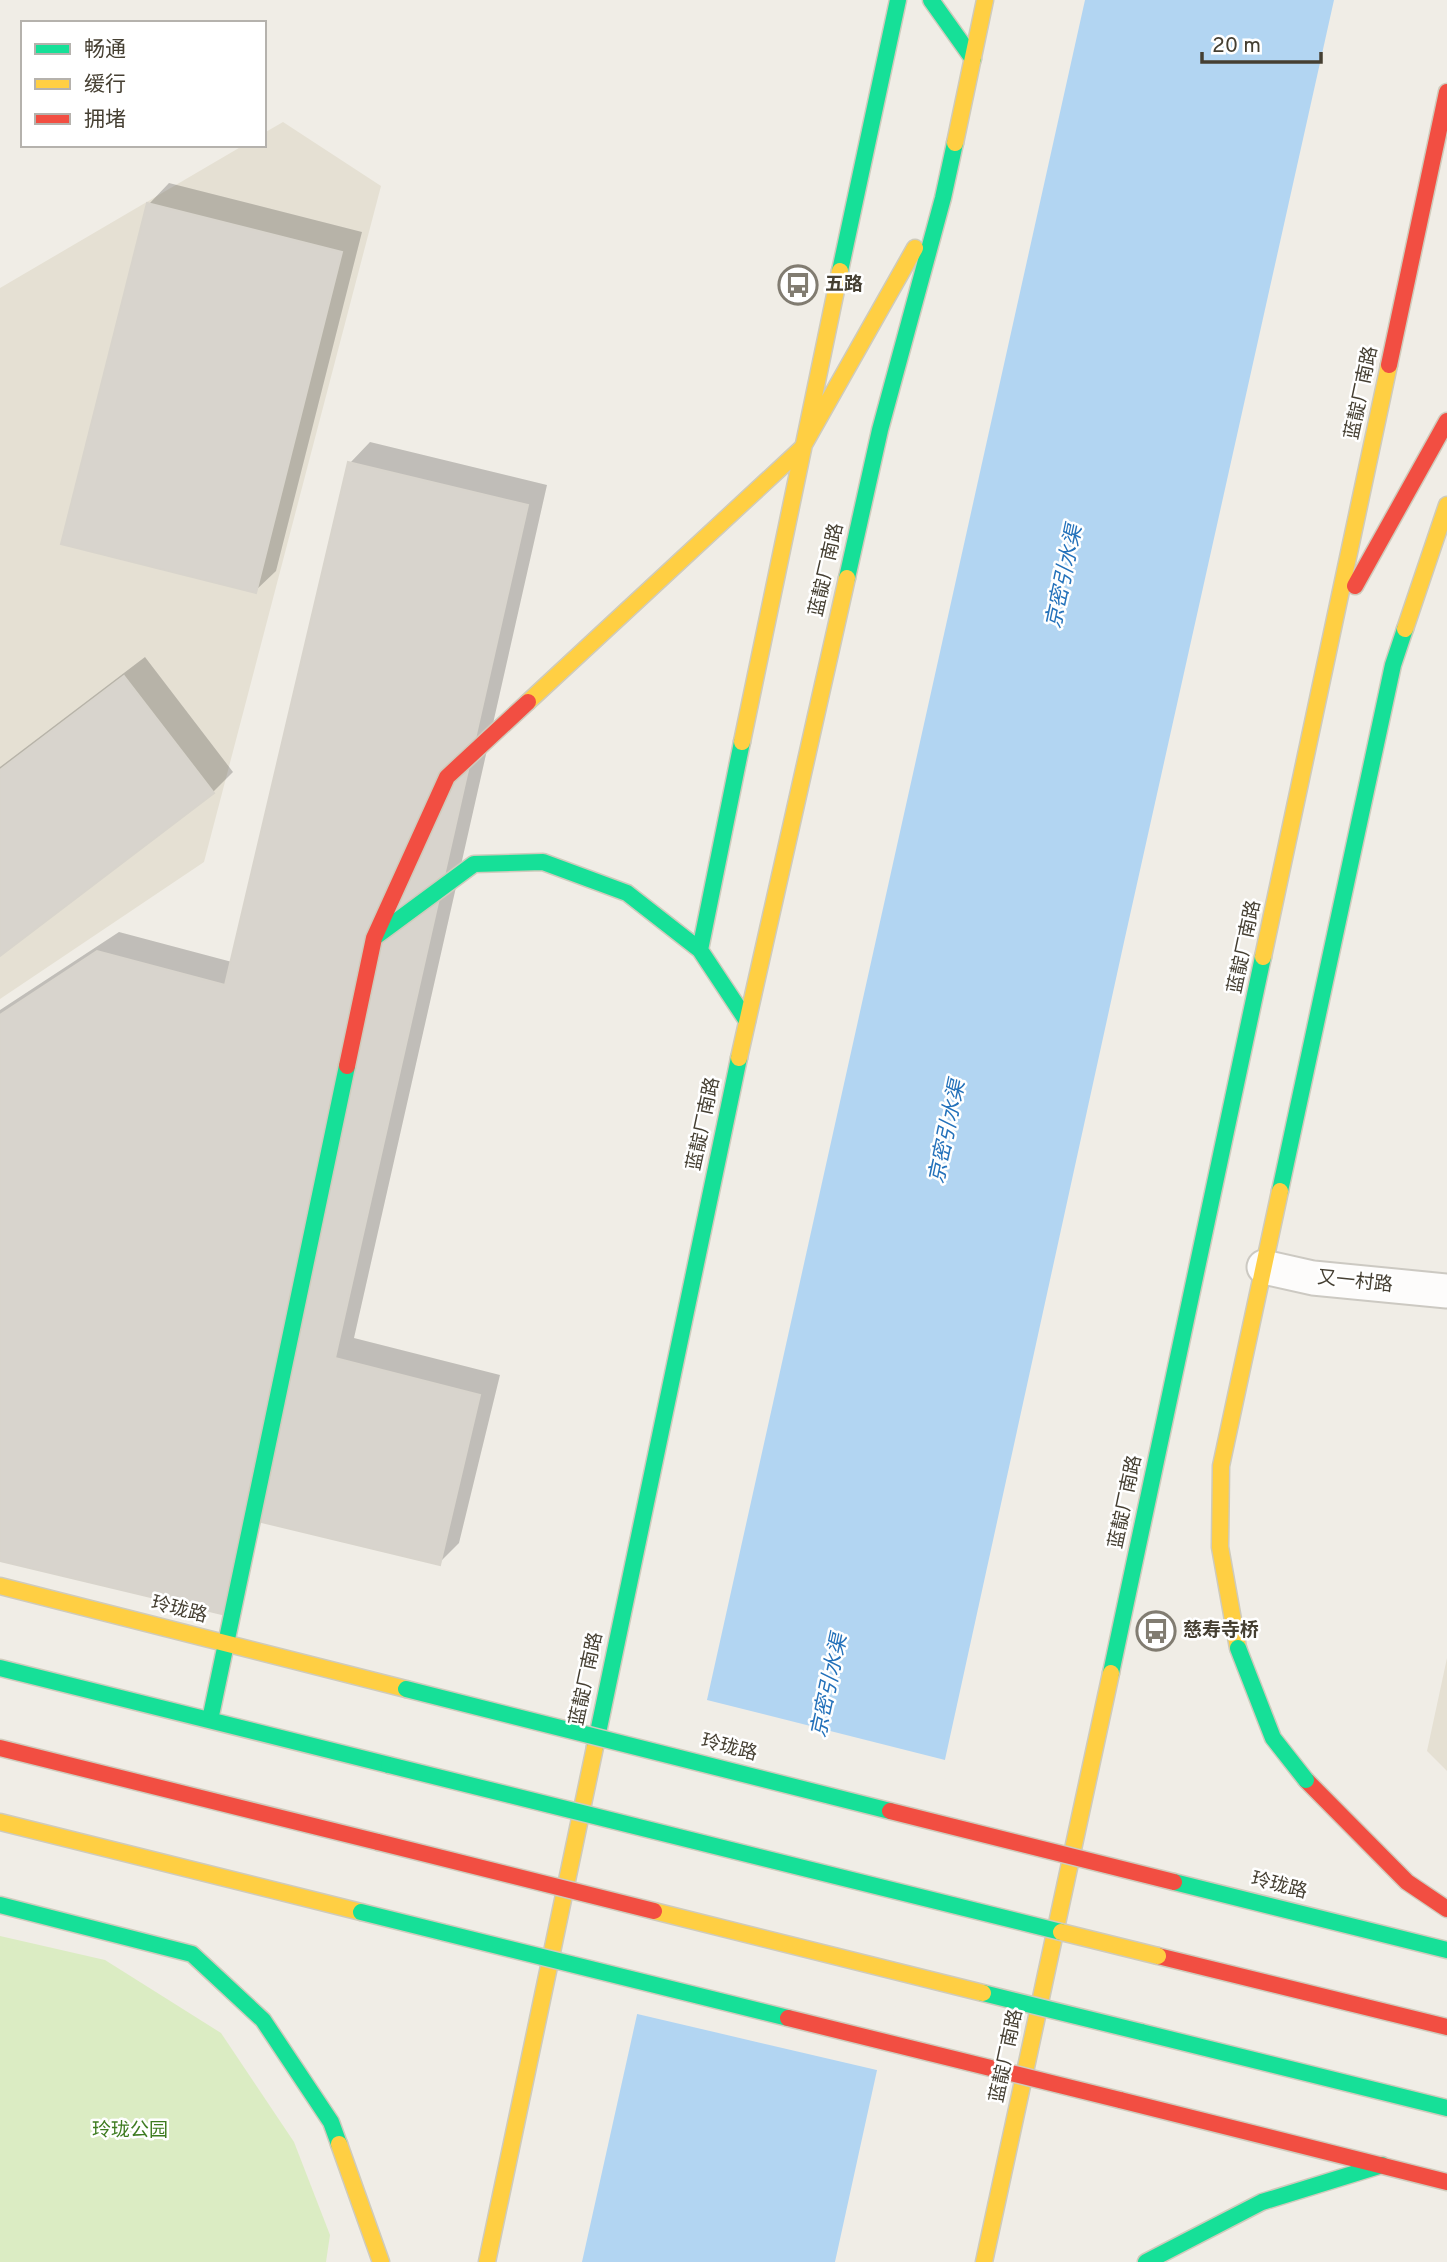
<svg xmlns="http://www.w3.org/2000/svg" width="1447" height="2262" font-family="Overpass,'Noto Sans SC',sans-serif">
<style>
.residential{fill:#e5e0d3}
.green{fill:#dbecc3}
.water{fill:#b2d5f2}
.pier{fill:#f0ede6}
.shadow{fill:#0003}
.building{fill:#d8d4cd;stroke:#d8d4cc;stroke-width:2}
.lines{fill:none;stroke-linecap:round;stroke-linejoin:round}
.street-casing{stroke:#ccc9c2;stroke-width:37}
.fast-casing{stroke:#cfcbbc;stroke-width:19}
.slow-casing{stroke:#cfcbbc;stroke-width:19}
.jam-casing{stroke:#cfcbbc;stroke-width:19}
.street{stroke:#fdfcfb;stroke-width:33}
.fast{stroke:#16e098;stroke-width:16}
.slow{stroke:#ffcf43;stroke-width:16}
.jam{stroke:#f24e42;stroke-width:16}
.fast-bridge-casing{stroke:#cfcbbc;stroke-width:19;stroke-linecap:butt}
.slow-bridge-casing{stroke:#cfcbbc;stroke-width:19;stroke-linecap:butt}
.jam-bridge-casing{stroke:#cfcbbc;stroke-width:19;stroke-linecap:butt}
.fast-bridge{stroke:#16e098;stroke-width:16}
.slow-bridge{stroke:#ffcf43;stroke-width:16}
.jam-bridge{stroke:#f24e42;stroke-width:16}
.labels{text-anchor:middle;dominant-baseline:central;stroke-width:5;stroke-linejoin:round;paint-order:stroke}
.poi-label{font-size:19px;font-weight:bold;fill:#453f32;stroke:#fff;text-anchor:start}
.street-label{font-size:19px;fill:#453f32;stroke:#fff}
.park-label{font-size:19px;fill:#3e7c21;stroke:#fff}
.water-label{font-size:21px;font-style:italic;fill:#2371ba;stroke:#fff}
</style>
<rect width="100%" height="100%" fill="#f0ede6"/>
<!-- residential -->
<path class="residential" d="M283,122L381,186L204,862L0,999V288L244,145H264V133Z
M1447,1658V1771L1427,1751Z"/>
<!-- green -->
<path class="green" d="M0,1936L105,1960L221,2033L294,2142L330,2235L326,2262H0Z"/>
<!-- water -->
<path class="water" d="M1085,0H1334L1124,942L835,2262H582Z"/>
<!-- pier -->
<path class="pier" d="M703,1699L949,1761L881,2071L633,2013Z"/>
<!-- shadow -->
<path class="shadow" d="M169,183L362,232L276,571L255,591L149,204Z
M370,442L547,485L354,1338L500,1375L459,1543L439,1563L259,1520L0,1559V1010L119,932L232,962L350,463Z
M145,657L233,772L213,792L0,954V767Z"/>
<!-- building -->
<path class="building" d="M147,203L342,252L256,593L61,544Z
M348,462L528,505L335,1358L480,1395L440,1565L245,1518L222,1614L0,1561V1015L97,951L225,985Z
M124,676L214,793L0,956V770Z"/>
<g class="lines">
<!-- street casing -->
<g class="street-casing">
<path id="street" d="M1264,1267L1313,1278L1447,1291"/>
</g>
<!-- fast casing -->
<g class="fast-casing">
<path id="fast" d="M931,0L973,59
M840,271L898,0
M847,578L880,430L943,198L955,143
M375,937L474,864L543,862L627,893L700,950L742,742
M700,950L747,1021
M1280,1191L1393,665L1405,629
M0,1668L389,1765
M1111,1673L1263,957
M210,1720L347,1066
M595,1747L739,1058
M1174,1882L1447,1950
M0,1905L192,1954L263,2020L331,2122L339,2144
M1141,2032L1447,2108
M1146,2262L1262,2202L1382,2165"/>
</g>
<!-- slow casing -->
<g class="slow-casing">
<path id="slow" d="M955,143L985,0
M802,448L915,248
M1405,629L1447,505
M528,702L802,448
M742,742L840,271
M1263,957L1389,365
M739,1058L847,578
M0,1586L406,1689
M1238,1648L1220,1547L1221,1466L1280,1191
M0,1822L361,1912
M339,2144L381,2262
M487,2262L595,1747
M984,2262L1111,1673"/>
</g>
<!-- jam casing -->
<g class="jam-casing">
<path id="jam" d="M1389,365L1447,92
M1355,586L1447,421
M347,1066L374,938L447,777L528,702
M0,1748L378,1842
M1306,1780L1407,1882L1447,1909
M1158,1956L1447,2027
M1120,2100L1447,2182"/>
</g>
<!-- street -->
<use href="#street" class="street"/>
<!-- fast -->
<use href="#fast" class="fast"/>
<!-- slow -->
<use href="#slow" class="slow"/>
<!-- jam -->
<use href="#jam" class="jam"/>
<!-- fast-bridge casing -->
<g class="fast-bridge-casing">
<path id="fast-bridge" d="M1238,1648L1273,1738L1306,1780
M406,1689L890,1811
M389,1765L1061,1932
M361,1912L788,2018
M983,1993L1141,2032"/>
</g>
<!-- slow-bridge casing -->
<g class="slow-bridge-casing">
<path id="slow-bridge" d="M654,1911L983,1993
M1061,1932L1158,1956"/>
</g>
<!-- jam-bridge casing -->
<g class="jam-bridge-casing">
<path id="jam-bridge" d="M890,1811L1174,1882
M378,1842L654,1911
M788,2018L1120,2100"/>
</g>
<!-- fast-bridge -->
<use href="#fast-bridge" class="fast-bridge"/>
<!-- slow-bridge -->
<use href="#slow-bridge" class="slow-bridge"/>
<!-- jam-bridge -->
<use href="#jam-bridge" class="jam-bridge"/>
</g>
<!-- icons -->
<defs>
<g id="bus-ring" transform="scale(2.0125)"><circle r="9.5" fill="#fff" stroke="#817c71" stroke-width="1.5"/><path d="M-5-6H5V4H4V6H2V4H-2V6H-4V4H-5ZM-3.5-4V0h7V-4ZM-3.5 1.2v1.5H-2V1.2ZM2 1.2v1.5H3.5V1.2Z" fill="#817c71"/></g>
</defs>
<g fill-rule="evenodd">
<use href="#bus-ring" x="798" y="285"/>
<use href="#bus-ring" x="1156" y="1631"/>
</g>
<g class="labels">
<!-- poi labels -->
<g class="poi-label">
<text x="825" y="285">五路</text>
<text x="1183" y="1631">慈寿寺桥</text>
</g>
<!-- street labels -->
<g class="street-label">
<text transform="translate(1362 393) rotate(-78)">蓝靛厂南路</text>
<text transform="translate(827 570) rotate(-77)">蓝靛厂南路</text>
<text transform="translate(1245 947) rotate(-78)">蓝靛厂南路</text>
<text transform="translate(704 1124) rotate(-78)">蓝靛厂南路</text>
<text transform="translate(1355 1282) rotate(6)">又一村路</text>
<text transform="translate(1126 1502) rotate(-78)">蓝靛厂南路</text>
<text transform="translate(179 1610) rotate(14)">玲珑路</text>
<text transform="translate(587 1679) rotate(-78)">蓝靛厂南路</text>
<text transform="translate(729 1748) rotate(14)">玲珑路</text>
<text transform="translate(1279 1886) rotate(14)">玲珑路</text>
<text transform="translate(1007 2056) rotate(-78)">蓝靛厂南路</text>
</g>
<!-- park labels -->
<g class="park-label">
<text x="130" y="2131">玲珑公园</text>
</g>
<!-- water labels -->
<g class="water-label">
<text transform="translate(1065 577) rotate(-78)">京密引水渠</text>
<text transform="translate(948 1132) rotate(-78)">京密引水渠</text>
<text transform="translate(830 1686) rotate(-78)">京密引水渠</text>
</g>
</g>
<!-- legend -->
<rect x="21" y="21" width="245" height="126" fill="#ffffff" stroke="#b5b2ad" stroke-width="2"/>
<rect x="35" y="44" width="35" height="10" fill="#16e098" stroke="#b5b2ad" stroke-width="2"/>
<text x="84" y="56" font-size="21" fill="#453f32">畅通</text>
<rect x="35" y="79" width="35" height="10" fill="#ffcf43" stroke="#b5b2ad" stroke-width="2"/>
<text x="84" y="91" font-size="21" fill="#453f32">缓行</text>
<rect x="35" y="114" width="35" height="10" fill="#f24e42" stroke="#b5b2ad" stroke-width="2"/>
<text x="84" y="126" font-size="21" fill="#453f32">拥堵</text>
<!-- scale -->
<path d="M1202 52v10h119v-10" fill="none" stroke="#453f32" stroke-width="3.5"/>
<text x="1212" y="52" font-size="21" fill="#453f32" stroke="#ffffff" stroke-width="5" paint-order="stroke">20 m</text>
</svg>
